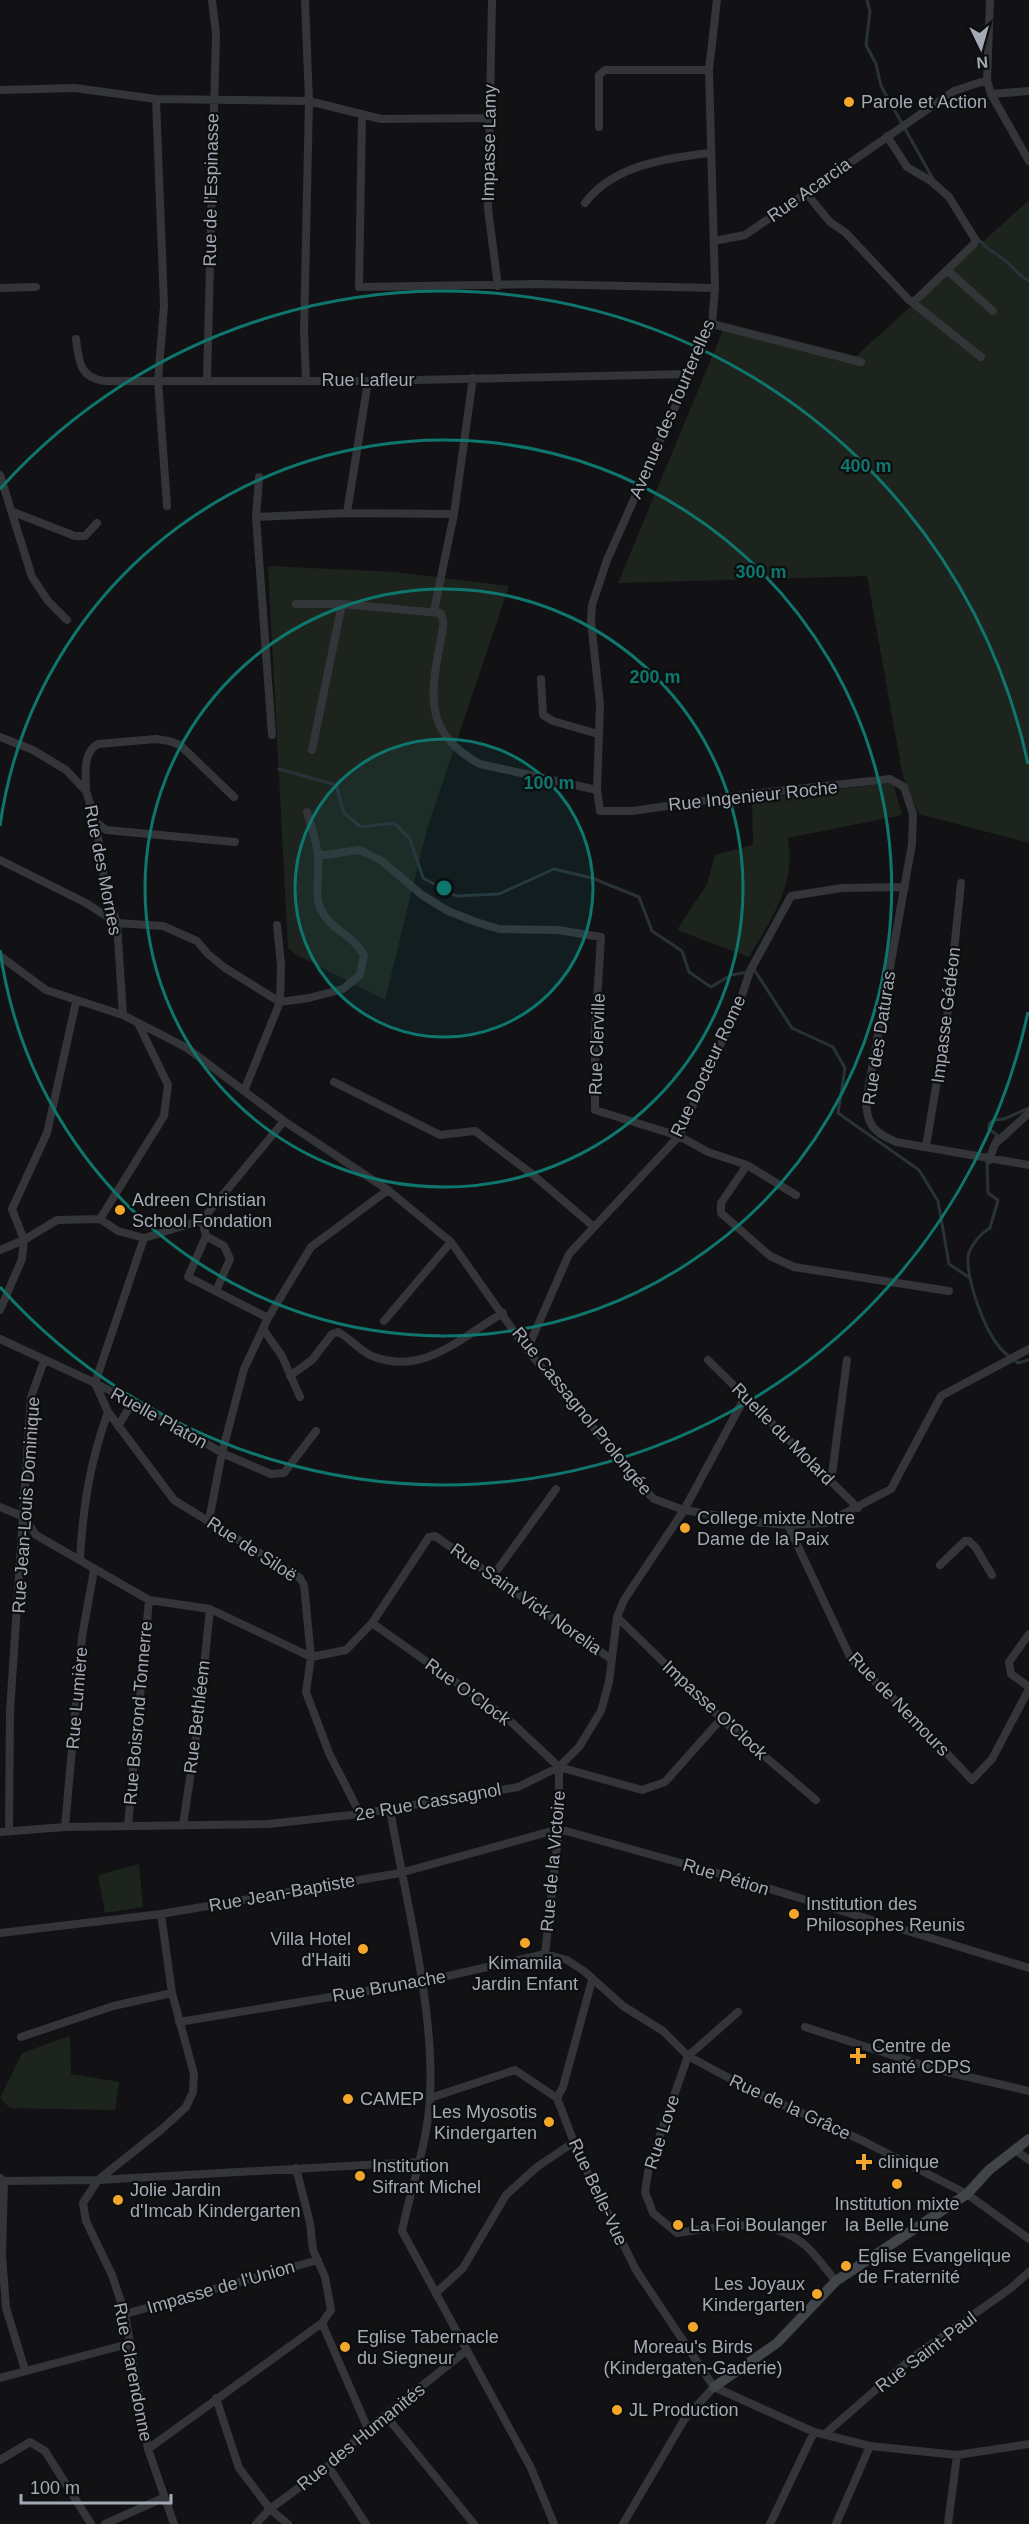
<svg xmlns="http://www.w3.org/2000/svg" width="1029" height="2524" font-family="Arial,sans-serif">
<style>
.grass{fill:#1d241d}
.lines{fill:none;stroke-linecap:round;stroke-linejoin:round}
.stream{stroke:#293238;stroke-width:3}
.street{stroke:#333539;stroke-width:8}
.secondary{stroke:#414449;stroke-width:10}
.ring{fill:none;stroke:#0f766e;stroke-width:3}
.poi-dot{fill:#f4a72b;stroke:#0d0e0f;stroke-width:2}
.labels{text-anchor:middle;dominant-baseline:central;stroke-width:4.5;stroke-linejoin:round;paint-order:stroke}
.poi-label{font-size:18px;fill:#a4aab5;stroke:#0d0e0f;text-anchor:start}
.street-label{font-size:18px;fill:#a4aab5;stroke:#0d0e0f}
.centre{fill:#0f766e;stroke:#0d0e0f;stroke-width:3}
.ring-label{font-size:18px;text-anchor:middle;font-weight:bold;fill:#0f766e;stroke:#0d0e0f;stroke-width:4.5;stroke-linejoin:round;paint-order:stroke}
</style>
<rect width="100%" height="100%" fill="#121214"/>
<!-- grass -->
<path class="grass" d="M1029,200V843L919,814L903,777L867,576L618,583L726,323L856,356Z
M268,566L395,572L509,586L427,829L385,1000L295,954L288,948Z
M893,783L902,815L788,838C796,886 772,917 749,957L677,930L707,884L715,855L753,845L752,799Z
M139,1864L143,1907L105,1913L98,1875Z
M70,2036L71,2074L119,2082L115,2110L10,2108L0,2098L22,2053Z"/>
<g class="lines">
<!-- stream -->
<path class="stream" d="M867,0L870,11L866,45L876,64L881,86L933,179
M978,239C989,251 994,252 1006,261C1014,268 1019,276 1029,281
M279,769L336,785L344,813L361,827L394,823L410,839L423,878L456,896L499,894L554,869L592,878L639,897L652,931L682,951L689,972L711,987L731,975L755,971L792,1028L833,1047L845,1068L838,1113L919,1170L938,1201L949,1264L970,1278
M994,1141L997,1135L989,1129V1124L993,1120L1004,1119L1029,1108
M987,1161L988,1193L998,1200L990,1228C981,1233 969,1247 968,1257C967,1282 984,1329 1000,1348C1005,1354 1012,1358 1018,1363L1029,1360"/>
<!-- street -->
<path class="street" d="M305,0L309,101L304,331L306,380
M492,0L488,209L498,286
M717,0L709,70L715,288L712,324L607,560L592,605L591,621L600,705L597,790L600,811H632L751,794L890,779L904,787L913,814L912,844L866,1102C867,1126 875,1133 896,1142L1029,1165
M990,0L987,80L991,94L1029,161
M0,90L75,88L156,99L309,101L381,119L489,118
M991,94L1029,91
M156,99L164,306L158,380L167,506
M362,114L359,287L537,284L715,288
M599,127V75L605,70H709
M806,193L830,222L846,233L909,300L912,302L918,298L975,243V239L949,197L931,181L907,167L887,136
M585,203C613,165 667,158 710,153
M714,241L745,235L954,91L987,80
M947,270L993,311
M0,288L36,287
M912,302L981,357
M712,324L861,362
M76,339C79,361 79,377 104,381H368L690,374
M207,380L216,34L212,0
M0,475L32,577L48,601L67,620
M13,512L75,536H85L97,523
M347,513L368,381
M256,517L259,477
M296,604H342L440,613C446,621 442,630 441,639C430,695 423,733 480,764L597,790
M434,611L454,514L473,378
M541,679L543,715L553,721L598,734
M272,735L256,517L347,513L454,514
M0,737L33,750L66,770L86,791L96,822L105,887L117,923L123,1015
M312,750L342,604
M86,791C86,774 82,753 98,744L156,739L169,741L180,745L234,797
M96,822L106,830L235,842
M318,856L359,850L366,853L382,861L422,895L448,911L476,922L499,929L558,930L601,937L595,1032V1110L679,1136L708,1152L747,1165L796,1195
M0,860L86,903L117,923L163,926L197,941L208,954L225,968L280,1002L309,998L343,989L360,975L364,955C355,937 332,930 322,912C313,896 320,875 318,857C317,842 311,826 307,812
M0,956L46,990L123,1015L187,1048L284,1121L388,1190L451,1242L527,1350L604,1440L631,1477L654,1499L684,1510L754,1522L788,1525L826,1523L891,1489L941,1396L1029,1349
M334,1082L440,1135L475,1131L532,1174L593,1226
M244,1091L280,1002L281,965L277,925
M926,1146L946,1028L961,883
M989,1160L995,1144L1029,1113
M747,1165L721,1203V1213L770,1256L794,1267L949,1291
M100,1219L118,1231L144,1238L202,1220L284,1121
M202,1220L206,1236L188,1277L268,1318
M206,1236L224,1246L230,1259L216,1291
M0,1250L24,1240L57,1220L100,1219L164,1116L168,1085L138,1023
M0,1310L22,1259L24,1240L12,1209L47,1133L76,1002
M384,1321L451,1242
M263,1329L282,1356L300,1397
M0,1339L95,1383L170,1421L222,1453L271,1474L284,1473L316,1431
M527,1350L569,1254L679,1136L739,1004L750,971L791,896L842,888L905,887
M708,1360L858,1508
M290,1376L312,1360L332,1334L338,1332C350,1338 360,1351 372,1356C424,1377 462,1336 503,1313
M95,1383L108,1412L174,1500L300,1578L304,1585L311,1657L306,1692L329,1753L360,1814
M95,1383L144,1238
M118,1426L133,1402
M831,1482L847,1360
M0,1507L24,1517L36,1535L149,1600L210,1609L311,1657L346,1650L372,1623L429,1537L435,1536L611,1659
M209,1520L222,1453L244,1369L268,1318L311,1247L388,1190
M788,1525L851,1659L913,1717L972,1780L992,1759L1029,1689
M80,1559C83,1506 90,1462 108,1412
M940,1565L965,1541H969L976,1548L992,1575
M493,1576L556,1489
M617,1617L729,1726L816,1800
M372,1623L508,1719L559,1767L642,1790L665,1782L722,1718
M1029,1634L1009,1662L1011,1674L1029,1687
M390,1809C405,1899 435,2007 430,2097C428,2142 411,2187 402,2231L531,2468L554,2524
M128,1825L149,1600
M183,1825L198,1725L210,1609
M65,1827L82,1637L94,1570
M9,1830L10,1711L31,1397L44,1361
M0,1832L65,1827L268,1824L360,1814L518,1787L559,1767L579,1747L601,1711L609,1682L617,1617L624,1600L684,1510L745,1397
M161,1914L172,1993L194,2074L193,2092L186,2107L162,2129L98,2180L83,2203L86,2221L112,2275L125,2314L148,2449L174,2524
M0,1933L161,1914L400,1873L559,1829L731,1877L1029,1968
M545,1954L559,1829V1767
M592,1980L563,2087L557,2098L578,2153L636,2270L714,2387L814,2432L870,2446L957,2455L1029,2444
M738,2012L688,2056L649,2166L645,2192L653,2213L677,2233C719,2227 770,2214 806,2246C817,2256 826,2270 836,2281
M179,2022L421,1982L545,1954L567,1960L584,1971L623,2006L663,2031L688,2056L755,2092L863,2141L967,2194L1029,2239
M805,2027L938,2070L1029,2091
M21,2037L113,2006L172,1993
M430,2098L515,2070L557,2098
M1014,2149L1029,2160
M0,2178L4,2181L2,2255L6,2308L25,2370
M4,2181L98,2180L418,2162
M436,2293L463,2268L506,2195L537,2167L574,2142
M125,2314L318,2260
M322,2323L368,2429
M0,2378L128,2344
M216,2398L239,2468L270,2509L288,2524
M386,2416L474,2524
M825,2434L912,2358L1011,2288L1029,2272
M148,2449L322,2323L331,2310L325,2277L313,2250L310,2223L296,2168
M0,2460L30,2442L45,2451L91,2524
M328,2466L366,2524
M105,2524L163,2498
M256,2524L270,2509L328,2466L368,2429L467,2350
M623,2524L684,2420L714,2387
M770,2524L814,2432
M836,2524L870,2446
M948,2524L957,2455"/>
<!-- secondary -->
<path class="secondary" d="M714,2387L777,2343L836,2281L967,2194L989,2170L1029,2139"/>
</g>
<!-- distance rings -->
<circle cx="444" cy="888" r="149" fill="#0f766e" fill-opacity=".12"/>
<g class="ring">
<circle cx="444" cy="888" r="149"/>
<circle cx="444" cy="888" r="299"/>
<path d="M0 826A448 448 0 1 1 0 950"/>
<path d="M1028 1012A597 597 0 0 1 0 1287M0 489A597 597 0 0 1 1028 764"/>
</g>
<!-- markers -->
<g class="poi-dot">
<circle cx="849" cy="102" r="6"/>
<circle cx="120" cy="1210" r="6"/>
<circle cx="685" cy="1528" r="6"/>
<circle cx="794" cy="1914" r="6"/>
<circle cx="525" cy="1943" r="6"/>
<circle cx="363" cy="1949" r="6"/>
<path d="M855 2047h6v6h6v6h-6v6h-6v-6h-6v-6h6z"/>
<circle cx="348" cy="2099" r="6"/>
<circle cx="549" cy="2122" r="6"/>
<path d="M861 2153h6v6h6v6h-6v6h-6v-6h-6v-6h6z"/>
<circle cx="360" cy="2176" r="6"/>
<circle cx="897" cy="2184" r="6"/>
<circle cx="118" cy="2200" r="6"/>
<circle cx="678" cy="2225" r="6"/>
<circle cx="846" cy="2266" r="6"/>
<circle cx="817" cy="2294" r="6"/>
<circle cx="693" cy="2327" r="6"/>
<circle cx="345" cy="2347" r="6"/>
<circle cx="617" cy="2410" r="6"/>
</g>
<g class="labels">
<!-- poi labels -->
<g class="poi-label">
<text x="861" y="102">Parole et Action</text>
<text x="132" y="1200">Adreen Christian<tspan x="132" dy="21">School Fondation</tspan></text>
<text x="697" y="1518">College mixte Notre<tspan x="697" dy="21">Dame de la Paix</tspan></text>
<text x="806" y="1904">Institution des<tspan x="806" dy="21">Philosophes Reunis</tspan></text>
<text x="351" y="1939" text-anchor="end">Villa Hotel<tspan x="351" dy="21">d'Haiti</tspan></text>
<text x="525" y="1963" text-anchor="middle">Kimamila<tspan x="525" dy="21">Jardin Enfant</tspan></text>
<text x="872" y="2046">Centre de<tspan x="872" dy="21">santé CDPS</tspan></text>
<text x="360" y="2099">CAMEP</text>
<text x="537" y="2112" text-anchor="end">Les Myosotis<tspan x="537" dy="21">Kindergarten</tspan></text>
<text x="878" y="2162">clinique</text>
<text x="372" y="2166">Institution<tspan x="372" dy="21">Sifrant Michel</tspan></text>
<text x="130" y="2190">Jolie Jardin<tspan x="130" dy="21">d'Imcab Kindergarten</tspan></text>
<text x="897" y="2204" text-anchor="middle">Institution mixte<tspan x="897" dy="21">la Belle Lune</tspan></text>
<text x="690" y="2225">La Foi Boulanger</text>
<text x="858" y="2256">Eglise Evangelique<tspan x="858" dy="21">de Fraternité</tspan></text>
<text x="805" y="2284" text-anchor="end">Les Joyaux<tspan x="805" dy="21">Kindergarten</tspan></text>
<text x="357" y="2337">Eglise Tabernacle<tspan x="357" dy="21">du Siegneur</tspan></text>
<text x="693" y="2347" text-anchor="middle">Moreau's Birds<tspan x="693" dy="21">(Kindergaten-Gaderie)</tspan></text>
<text x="629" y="2410">JL Production</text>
</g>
<!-- street labels -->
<g class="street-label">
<text transform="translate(489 143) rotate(-89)">Impasse Lamy</text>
<text transform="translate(211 190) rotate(-89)">Rue de l'Espinasse</text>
<text transform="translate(809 190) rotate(-35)">Rue Acarcia</text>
<text x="368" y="380">Rue Lafleur</text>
<text transform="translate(672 409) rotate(-67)">Avenue des Tourterelles</text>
<text transform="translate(753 796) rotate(-6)">Rue Ingenieur Roche</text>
<text transform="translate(103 870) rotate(79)">Rue des Mornes</text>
<text transform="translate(946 1015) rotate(-83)">Impasse Gédéon</text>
<text transform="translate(879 1038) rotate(-81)">Rue des Daturas</text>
<text transform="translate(597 1044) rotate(-88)">Rue Clerville</text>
<text transform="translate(708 1066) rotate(-65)">Rue Docteur Rome</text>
<text transform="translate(582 1411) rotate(51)">Rue Cassagnol Prolongée</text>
<text transform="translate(159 1418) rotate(29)">Ruelle Platon</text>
<text transform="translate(783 1434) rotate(45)">Ruelle du Molard</text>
<text transform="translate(26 1505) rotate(-86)">Rue Jean-Louis Dominique</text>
<text transform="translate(252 1549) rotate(33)">Rue de Siloë</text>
<text transform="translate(526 1599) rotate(35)">Rue Saint Vick Norelia</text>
<text transform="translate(468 1692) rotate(36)">Rue O'Clock</text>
<text transform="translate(77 1698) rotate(-85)">Rue Lumière</text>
<text transform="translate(899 1704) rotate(46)">Rue de Nemours</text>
<text transform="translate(715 1710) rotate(43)">Impasse O'Clock</text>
<text transform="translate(138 1713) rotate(-85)">Rue Boisrond Tonnerre</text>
<text transform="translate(197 1717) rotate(-83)">Rue Bethléem</text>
<text transform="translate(428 1802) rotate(-10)">2e Rue Cassagnol</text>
<text transform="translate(553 1861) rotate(-85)">Rue de la Victoire</text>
<text transform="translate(726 1877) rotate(17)">Rue Pétion</text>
<text transform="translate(282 1893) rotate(-10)">Rue Jean-Baptiste</text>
<text transform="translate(389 1986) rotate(-10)">Rue Brunache</text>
<text transform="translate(790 2107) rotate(25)">Rue de la Grâce</text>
<text transform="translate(662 2132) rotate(-72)">Rue Love</text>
<text transform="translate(598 2192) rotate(65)">Rue Belle-Vue</text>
<text transform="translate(221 2287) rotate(-16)">Impasse de l'Union</text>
<text transform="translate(926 2352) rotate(-37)">Rue Saint-Paul</text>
<text transform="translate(133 2372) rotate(79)">Rue Clarendonne</text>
<text transform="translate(361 2437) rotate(-39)">Rue des Humanités</text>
</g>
</g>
<circle cx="444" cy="888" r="9" class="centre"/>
<g class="ring-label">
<text x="866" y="472">400 m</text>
<text x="761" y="578">300 m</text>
<text x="655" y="683">200 m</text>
<text x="549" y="789">100 m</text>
</g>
<!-- north arrow -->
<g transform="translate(981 48) rotate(175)" stroke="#0d0e0f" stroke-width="4.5" paint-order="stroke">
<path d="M0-4.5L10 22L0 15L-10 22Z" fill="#a4aab5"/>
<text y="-9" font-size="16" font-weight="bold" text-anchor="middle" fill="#a4aab5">N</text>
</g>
<!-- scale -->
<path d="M21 2494v9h150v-9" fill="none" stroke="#a4aab5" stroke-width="3"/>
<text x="30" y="2494" font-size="18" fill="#a4aab5" stroke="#0d0e0f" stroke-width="4.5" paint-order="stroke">100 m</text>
</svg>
